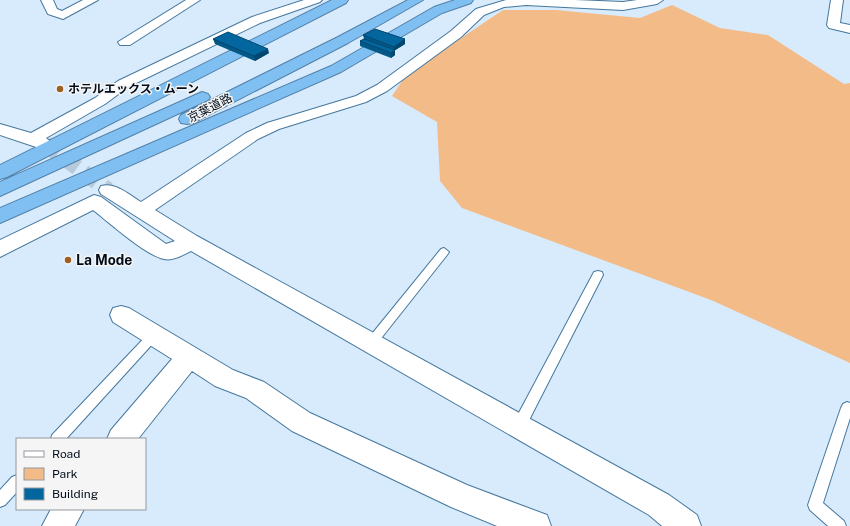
<svg xmlns="http://www.w3.org/2000/svg" width="850" height="526" font-family="'Public Sans','Noto Sans JP',sans-serif">
<style>
.green{fill:#f3bb88}
.lines{fill:none;stroke-linecap:round;stroke-linejoin:round}
.street-tunnel{stroke:#b7cadb;stroke-width:16;stroke-dasharray:16 8;stroke-linecap:butt}
.lane-casing{stroke:#45779d;stroke-width:2}
.street-casing{stroke:#45779d;stroke-width:2}
.highway-casing{stroke:#5380a7;stroke-width:2}
.lane{fill:#fff;fill-rule:evenodd}
.street{fill:#fff;fill-rule:evenodd}
.highway{fill:#7fbff2;fill-rule:evenodd}
.wall{fill:#035888}
.shaded-wall{fill:#02476f}
.building{fill:#03669e;stroke:#02476f}
.poi-dot{fill:#9b6021;stroke:#f5f5f5;stroke-width:1.5}
.labels{text-anchor:middle;dominant-baseline:central;stroke-width:3;stroke-linejoin:round;paint-order:stroke}
.far-poi-label{font-size:12px;font-weight:bold;fill:#000c1b;stroke:#f5f5f5;text-anchor:start}
.far-street-label{font-size:12px;fill:#000c1b;stroke:#f5f5f5}
.poi-label{font-size:14px;font-weight:bold;fill:#000c1b;stroke:#f5f5f5;text-anchor:start}
</style>
<rect width="100%" height="100%" fill="#d7ebfd"/>
<!-- green -->
<path class="green" d="M672,5L720,28L768,35L844,84L850,83V363L711,300L462,208L440,181L437,122L392,96L406,75L503,10H556L640,18Z"/>
<g class="lines">
<!-- street-tunnel -->
<path class="street-tunnel" d="M45,144L108,190"/>
<!-- lane casing -->
<g class="lane-casing">
<path id="lane" d="M444,248L449,252L447,255L375,346L371,348L367,346L365,343L367,340L441,249Z
M598,271L602,272L603,275L524,430L519,432L514,430L513,426L514,422L594,272Z
M153,331L157,333L159,336L157,339L66,439H51L52,435L149,333Z
M847,402L850,403V418L823,503L844,521L846,526H828L810,510L808,505L841,408L843,404Z
M17,475V492L5,505L0,507V490L12,477Z"/>
</g>
<!-- street casing -->
<g class="street-casing">
<path id="street" d="M41,0H53L57,9L62,11L83,0H98L63,19L48,14Z
M186,0H200L130,45H120L118,42Z
M304,0H322L320,2L260,23L128,87L105,104L46,138L53,144L51,148L45,149L39,148L0,135V124L31,133L95,98L118,81L252,17Z
M506,0H575L623,2L637,0H663L657,4L623,10L526,5L504,7L484,15L461,37L387,91L366,102L279,129L258,139L155,210L197,236L669,495L697,515L701,526H662L649,515L191,251C183,255 173,261 164,259C145,255 110,223 93,210L0,257V240L94,195L101,197L166,244L175,241L101,194L99,190L101,186C116,182 129,195 141,202L246,133L267,123L356,96L377,85L451,31L476,9Z
M831,0H843L840,23L850,25V33L829,28L827,25Z
M121,306L129,308L233,370L264,382L310,413L467,485L547,515L551,526H497L451,507L292,431L246,398L215,386L192,371L138,439H107L111,430L172,359L113,322L110,315L113,308Z
M51,509H84L75,526H42Z"/>
</g>
<!-- highway casing -->
<g class="highway-casing">
<path id="highway" d="M332,0H348L346,3L7,177L0,179V165Z
M408,0H423L348,43L193,123L187,124L181,123L179,119L181,115L338,37Z
M455,0H473L471,3L442,13L341,72L0,223V208L331,66L434,7Z
M202,92L208,94L210,97L208,100L0,196V182Z"/>
</g>
<!-- lane -->
<use href="#lane" class="lane"/>
<!-- street -->
<use href="#street" class="street"/>
<!-- highway -->
<use href="#highway" class="highway"/>
</g>
<!-- wall -->
<path class="wall" d="M363,35L405,39V44L395,50V55L391,58L360,46V41L364,39Z
M213,39L269,53L255,61L215,44Z"/>
<!-- shaded-wall -->
<path class="shaded-wall" d="M405,39V44L394,51V47Z
M268,49L269,53L255,61L254,56Z
M395,50V55L391,58V53Z"/>
<!-- building -->
<path class="building" d="M375,29L405,39L394,47L363,35Z
M228,32L268,49L254,56L213,39Z
M364,39L395,50L391,53L360,41Z"/>
<!-- markers -->
<g class="poi-dot">
<circle cx="60" cy="89" r="4"/>
<circle cx="68" cy="260" r="4"/>
</g>
<g class="labels">
<!-- far-poi labels -->
<g class="far-poi-label">
<text x="68" y="89">ホテルエックス・ムーン</text>
</g>
<!-- far-street labels -->
<g class="far-street-label">
<text transform="translate(210 108) rotate(-27)">京葉道路</text>
</g>
<!-- poi labels -->
<g class="poi-label">
<text x="76" y="260">La Mode</text>
</g>
</g>
<!-- legend -->
<rect x="16" y="438" width="130" height="72" fill="#f5f5f5" stroke="#93989e"/>
<rect x="24" y="451" width="20" height="6" fill="#ffffff" stroke="#93989e"/>
<text x="52" y="458" font-size="12" fill="#000c1b">Road</text>
<rect x="24" y="468" width="20" height="12" fill="#f3bb88" stroke="#93989e"/>
<text x="52" y="478" font-size="12" fill="#000c1b">Park</text>
<rect x="24" y="488" width="20" height="12" fill="#03669e" stroke="#93989e"/>
<text x="52" y="498" font-size="12" fill="#000c1b">Building</text>
</svg>
